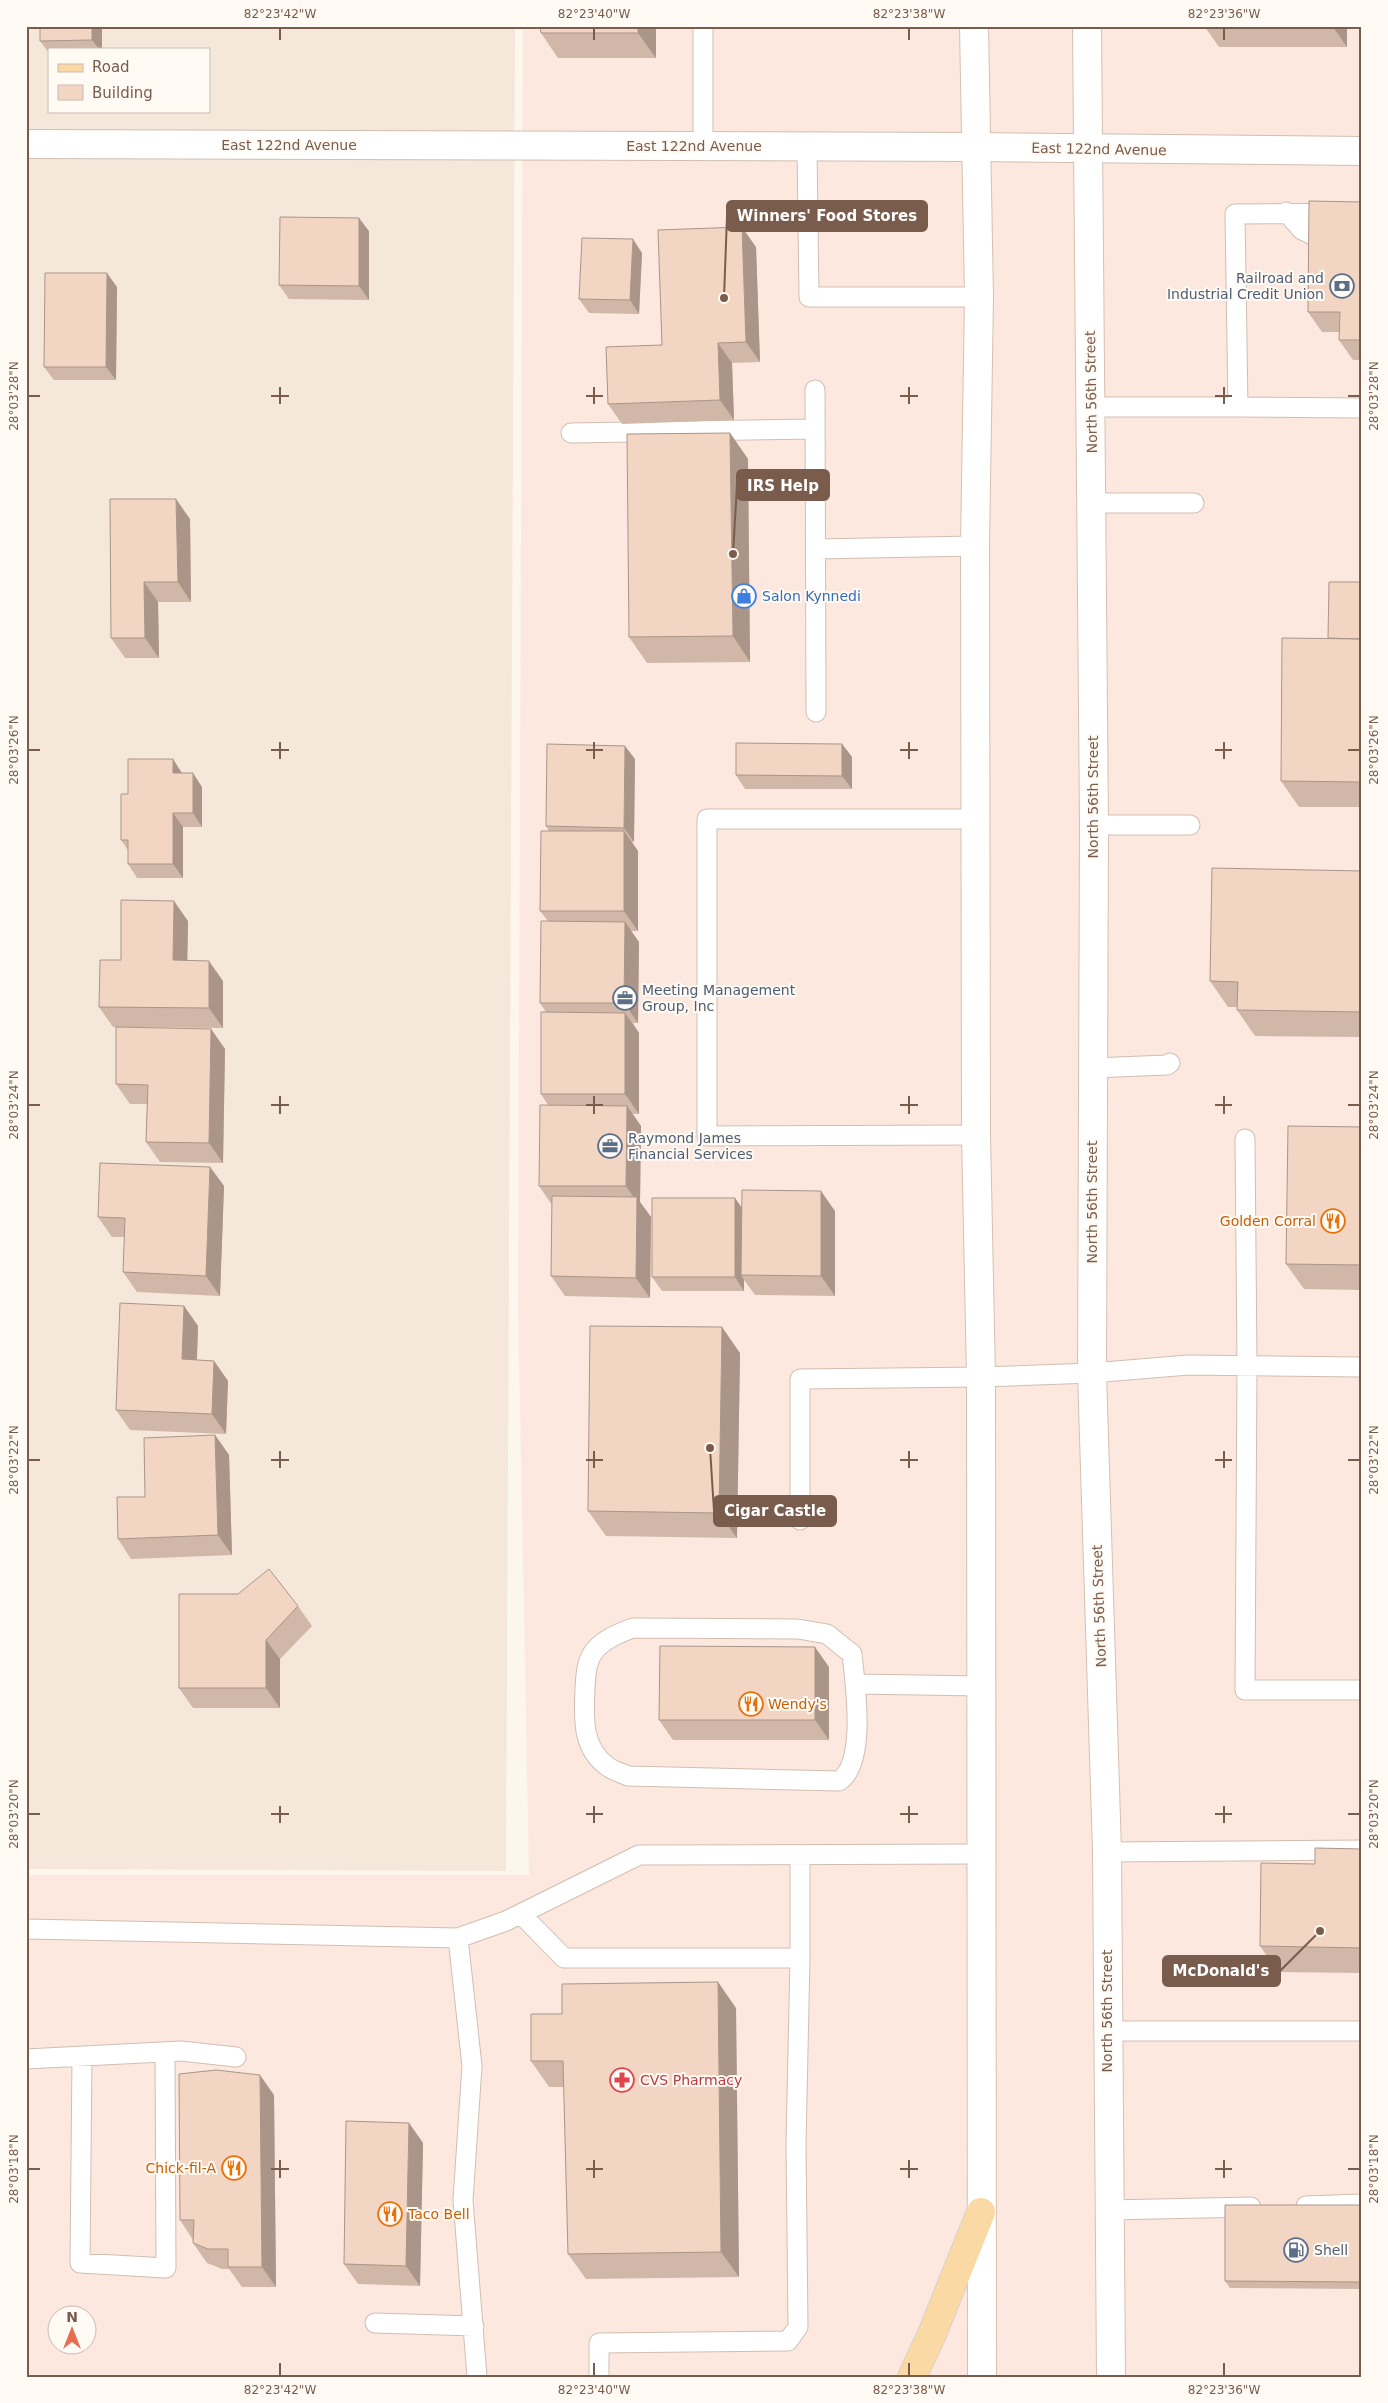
<svg xmlns="http://www.w3.org/2000/svg" width="1388" height="2403" font-family="'DejaVu Sans',sans-serif">
<style>
.residential{fill:#f5e8da;fill-rule:evenodd}
.commercial{fill:#fde8e0;fill-rule:evenodd}
.lines{fill:none;stroke-linecap:round;stroke-linejoin:round}
.lane-casing{stroke:#d1beb0;stroke-width:21}
.street-casing{stroke:#d1beb0;stroke-width:30}
.secondary-casing{stroke:#d6c0b0;stroke-width:30}
.primary-casing{stroke:#dad1cd;stroke-width:30}
.lane{stroke:#fff;stroke-width:19}
.street{stroke:#fff;stroke-width:28}
.secondary{stroke:#fff;stroke-width:28}
.primary{stroke:#fbd9a5;stroke-width:28}
.wall{fill:#d1b7a8}
.shaded-wall{fill:#aa9588}
.building{fill:#f3d5c3;stroke:#aa9588}
.ticks{fill:none;stroke:#7a5c4d;stroke-width:2}
.labels{text-anchor:middle;dominant-baseline:central;stroke-width:4;stroke-linejoin:round;paint-order:stroke}
.street-label{font-size:14px;fill:#7a5c4d;stroke:#fffaf3}
.service-label{font-size:14px;fill:#4e5e75;stroke:#fffaf3;text-anchor:start}
.shop-label{font-size:14px;fill:#366cbe;stroke:#fffaf3;text-anchor:start}
.food-label{font-size:14px;fill:#c56008;stroke:#fffaf3;text-anchor:end}
.health-label{font-size:14px;fill:#be3a42;stroke:#fffaf3;text-anchor:start}
.leader{fill:none;stroke:#7a5c4d;stroke-width:2}
.callout-dot{fill:#7a5c4d;stroke:#fffaf3;stroke-width:2}
.callout{fill:#7a5c4d;stroke:#7a5c4d;stroke-width:2}
.callout-label{font-size:15px;text-anchor:middle;font-weight:bold;fill:#fff}
.neatline{fill:none;stroke:#7a5c4d;stroke-width:2}
.ticks-label{font-size:12px;text-anchor:middle;fill:#7a5c4d}
</style>
<rect width="100%" height="100%" fill="#fdf6ec"/>
<!-- residential -->
<path class="residential" d="M26,26H515L506,1871L26,1869ZM49,49H209V111H49Z"/>
<!-- commercial -->
<path class="commercial" d="M523,26H1362V2377H26V1875H529L518,1302ZM58,2316H88V2346H58Z"/>
<g class="lines">
<!-- lane casing -->
<g class="lane-casing">
<path id="lane" d="M703,147V26
M807,147L809,297H979
M1286,212L1302,230L1323,240
M815,390L816,712
M1091,407H1238L1235,214L1362,213
M1238,407L1362,408
M571,433L815,429
M1092,503H1194
M816,549L975,546
M976,819H707V1136L976,1135
M1094,825H1190
M1092,1068L1167,1065L1170,1063
M1245,1139L1247,1366L1245,1690H1362
M800,1520V1379L981,1377L1092,1373L1188,1365L1362,1367
M633,1628L798,1629L827,1634L852,1654C855,1684 867,1763 839,1781L628,1776C622,1773 613,1771 607,1766C581,1747 584,1717 585,1688C586,1674 586,1660 596,1649C606,1638 620,1633 633,1628Z
M855,1684L981,1686
M1107,1852L1362,1850
M800,1855V1958
M521,1914L564,1958H800L796,2144L798,2327L788,2341L599,2343V2377
M26,1929L458,1938L506,1921L639,1855L982,1854
M458,1938L472,2066L463,2200L477,2377
M1107,2031H1362
M82,2057L80,2263L166,2268L165,2052
M26,2059L181,2051L236,2057
M1306,2206L1362,2204
M1108,2210L1251,2207
M375,2323L474,2326"/>
</g>
<!-- street casing -->
<g class="street-casing">
<path id="street" d="M26,144L975,147L1362,151"/>
</g>
<!-- secondary casing -->
<g class="secondary-casing">
<path id="secondary" d="M974,26L979,297L975,546L976,1135L981,1377L982,2377
M1087,26L1094,825L1092,1373L1107,1852L1111,2377"/>
</g>
<!-- primary casing -->
<g class="primary-casing">
<path id="primary" d="M912,2377L932,2334L981,2212"/>
</g>
<!-- lane -->
<use href="#lane" class="lane"/>
<!-- street -->
<use href="#street" class="street"/>
<!-- secondary -->
<use href="#secondary" class="secondary"/>
<!-- primary -->
<use href="#primary" class="primary"/>
</g>
<!-- wall -->
<path class="wall" d="M102,26V49H49V53L40,41Z
M656,26V58H558L541,33Z
M1347,26V47H1219L1205,27Z
M1362,202V360H1353L1339,340V332H1322L1308,312Z
M369,231V300L289,299L279,285Z
M756,247L760,362L732,363L734,420L622,424L608,404L662,345Z
M642,253L639,314L589,313L579,299Z
M117,287L116,380H54L44,367Z
M730,433L748,459L750,662L647,663L629,637Z
M110,499L190,519L191,602H158L159,658H125L111,638Z
M1362,582V807H1299L1281,781Z
M842,744L852,757V789H745L736,775Z
M635,759L634,842H632L638,851V931H631L639,942L638,1023H633L639,1033V1114H633L641,1126L640,1202L651,1217L650,1298L565,1296L551,1276L552,1205L539,1186L548,1105L541,1094L546,1012L540,1003L548,921L540,911L549,831L546,826Z
M182,773L202,787V827H183V878H137L128,864V850L121,840L128,794Z
M1362,871V1037L1255,1036L1237,1010V1007H1228L1210,981Z
M188,921L187,961L223,981V1028L113,1027L99,1007L121,960Z
M211,1029L225,1049L223,1163L160,1162L146,1142L147,1104H130L116,1084Z
M1362,1127V1290L1304,1289L1286,1264Z
M210,1167L224,1186L220,1296L137,1292L123,1272L125,1237H112L98,1217Z
M735,1198L741,1207L835,1211V1296L755,1295L744,1280V1291H662L652,1277Z
M184,1306L198,1326L197,1360L214,1361L228,1381L226,1434L130,1430L116,1410Z
M740,1353L737,1538L606,1536L588,1511Z
M215,1435L229,1455L232,1555L131,1559L118,1539L145,1497Z
M298,1606L312,1626L280,1659V1708H193L179,1688Z
M829,1667V1740H673L659,1720Z
M1362,1849V1973L1278,1972L1260,1946L1315,1864Z
M736,2008L739,2277L586,2279L568,2254L564,2087H549L531,2061L562,2014Z
M274,2095L276,2287H242L229,2269H222L207,2263L193,2243V2240L180,2220Z
M409,2123L423,2143L420,2286L358,2284L344,2264Z
M1362,2205V2289L1230,2288L1225,2281Z"/>
<!-- shaded-wall -->
<path class="shaded-wall" d="M92,26H102V49H99L92,40Z
M638,26H656V58L638,33Z
M1333,26H1347V47L1333,27Z
M359,218L369,231V300L359,286Z
M742,227L756,247L760,362L746,342Z
M633,239L642,253L639,314L630,300Z
M107,273L117,287L116,380L106,367Z
M718,343L732,363L734,420L720,400Z
M730,433L748,459L750,662L733,636Z
M176,499L190,519L191,602L178,582Z
M144,582L158,602L159,658L145,638Z
M842,744L852,757V789L842,776Z
M625,746L635,759L634,842L624,828Z
M173,759L182,773H173Z
M193,773L202,787V827L193,813Z
M173,813L183,827V878L173,864Z
M624,831L638,851V931L624,911Z
M174,901L188,921L187,980L173,960Z
M625,922L639,942L638,1023L624,1003Z
M209,961L223,981V1028L209,1008Z
M625,1013L639,1033V1114L625,1094Z
M211,1029L225,1049L223,1163L209,1143Z
M627,1106L641,1126L640,1202L651,1217L650,1298L636,1278L637,1202L626,1186Z
M210,1167L224,1186L220,1296L206,1276Z
M821,1191L835,1211V1296L821,1276Z
M735,1198L744,1211L741,1275L744,1280V1291L735,1277Z
M184,1306L198,1326L196,1379L182,1359Z
M722,1327L740,1353L737,1538L719,1513Z
M214,1361L228,1381L226,1434L212,1414Z
M215,1435L229,1455L232,1555L218,1535Z
M266,1640L280,1659V1708L266,1688Z
M815,1647L829,1667V1740L815,1720Z
M718,1982L736,2008L739,2277L721,2252Z
M260,2075L274,2095L276,2287L262,2267Z
M409,2123L423,2143L420,2286L406,2266Z"/>
<!-- building -->
<path class="building" d="M40,26H92V40L40,41Z
M540,26H638V33H541Z
M1205,26H1333V27H1205Z
M1309,201L1362,202V340H1339L1340,312H1308Z
M280,217L359,218V286L279,285Z
M742,227L746,342L718,343L720,400L608,404L606,347L662,345L658,230Z
M582,238L633,239L630,300L579,299Z
M45,273H107L106,367H44Z
M730,433L733,636L629,637L627,434Z
M110,499H176L178,582H144L145,638H111Z
M1329,582H1362V639L1328,638Z
M1282,638L1362,639V782L1281,781Z
M736,743L842,744V776L736,775Z
M547,744L625,746L624,828L546,826Z
M128,759H173V773H193V813H173V864H128V840H121V794H128Z
M541,831H624V911H540Z
M1212,868L1362,871V1012L1237,1010L1238,982L1210,981Z
M121,900L174,901L173,960L209,961V1008L99,1007L100,960H121Z
M541,921L625,922L624,1003H540Z
M541,1012L625,1013V1094H541Z
M116,1027L211,1029L209,1143L146,1142L148,1085L116,1084Z
M540,1105L627,1106L626,1186H539Z
M1288,1126L1362,1127V1265L1286,1264Z
M100,1163L210,1167L206,1276L123,1272L125,1218L98,1217Z
M742,1190L821,1191V1276L741,1275Z
M552,1196L637,1197L636,1278L551,1276Z
M652,1198H735V1277H652Z
M120,1303L184,1306L182,1359L214,1361L212,1414L116,1410Z
M590,1326L722,1327L719,1513L588,1511Z
M215,1435L218,1535L118,1539L117,1497H145L144,1438Z
M269,1569L298,1606L266,1640V1688H179V1594H238Z
M660,1646L815,1647V1720H659Z
M1315,1848L1362,1849V1948L1260,1946L1261,1863L1315,1864Z
M718,1982L721,2252L568,2254L563,2061H531V2014H562V1984Z
M216,2070L260,2075L262,2267H228V2249H208L193,2243L194,2220H180L179,2074Z
M346,2121L409,2123L406,2266L344,2264Z
M1225,2205H1362V2282L1225,2281Z"/>
<!-- ticks -->
<path class="ticks" d="M280,28V40M594,28V40M909,28V40M1224,28V40M280,387V404M594,387V404M909,387V404M1224,387V404M28,396H40M271,396H289M586,396H603M900,396H918M1215,396H1232M1348,396H1360M280,742V759M594,742V759M909,742V759M1224,742V759M28,750H40M271,750H289M586,750H603M900,750H918M1215,750H1232M1348,750H1360M280,1096V1114M594,1096V1114M909,1096V1114M1224,1096V1114M28,1105H40M271,1105H289M586,1105H603M900,1105H918M1215,1105H1232M1348,1105H1360M280,1451V1468M594,1451V1468M909,1451V1468M1224,1451V1468M28,1460H40M271,1460H289M586,1460H603M900,1460H918M1215,1460H1232M1348,1460H1360M280,1806V1823M594,1806V1823M909,1806V1823M1224,1806V1823M28,1814H40M271,1814H289M586,1814H603M900,1814H918M1215,1814H1232M1348,1814H1360M280,2160V2178M594,2160V2178M909,2160V2178M1224,2160V2178M28,2169H40M271,2169H289M586,2169H603M900,2169H918M1215,2169H1232M1348,2169H1360M280,2363V2376M594,2363V2376M909,2363V2376M1224,2363V2376"/>
<!-- icons -->
<defs>
<g id="bank-ring" transform="scale(1.25)"><circle r="9.5" fill="#fffaf3" stroke="#5c6f8a" stroke-width="1.5"/><path d="M-6-4H6V4H-6ZM0-2.3a2.3 2.3 0 1 0 0 4.6a2.3 2.3 0 1 0 0-4.6Z" fill="#5c6f8a"/></g>
<g id="shop-ring" transform="scale(1.25)"><circle r="9.5" fill="#fffaf3" stroke="#3f7fe0" stroke-width="1.5"/><path d="M-5-2.5h2.3a2.7 3.5 0 0 1 5.4 0H5L5.5 6h-11ZM-1.5-2.5h3a1.5 2.3 0 0 0-3 0Z" fill="#3f7fe0"/></g>
<g id="office-ring" transform="scale(1.25)"><circle r="9.5" fill="#fffaf3" stroke="#5c6f8a" stroke-width="1.5"/><path d="M-6-3h4V-5.5h4V-3h4V5H-6ZM-1-4.5V-3h2v-1.5ZM-6 0V1H6V0Z" fill="#5c6f8a"/></g>
<g id="restaurant-ring" transform="scale(1.25)"><circle r="9.5" fill="#fffaf3" stroke="#e8710a" stroke-width="1.5"/><path d="M-5-6h1v4h1v-4h1v4h1v-4h1v5L-1.5 .5V6h-2V.5L-5-1ZM5-6V6H3V1.5H1.5Q1.5-4 5-6Z" fill="#e8710a"/></g>
<g id="pharmacy-ring" transform="scale(1.25)"><circle r="9.5" fill="#fffaf3" stroke="#e0444e" stroke-width="1.5"/><path d="M-2-6h4v4h4v4h-4v4h-4v-4h-4v-4h4Z" fill="#e0444e"/></g>
<g id="fuel-ring" transform="scale(1.25)"><circle r="9.5" fill="#fffaf3" stroke="#5c6f8a" stroke-width="1.5"/><path d="M-5.5-6h7V0h2V4h1.3V-2.5L3-4.5l.8-.8L6-3V5H2.5V1h-1V6h-7ZM-4.2-4.7v3.2H.2V-4.7Z" fill="#5c6f8a"/></g>
</defs>
<g fill-rule="evenodd">
<use href="#bank-ring" x="1342" y="286"/>
<use href="#shop-ring" x="744" y="596"/>
<use href="#office-ring" x="625" y="998"/>
<use href="#office-ring" x="610" y="1146"/>
<use href="#restaurant-ring" x="1333" y="1221"/>
<use href="#restaurant-ring" x="751" y="1704"/>
<use href="#pharmacy-ring" x="622" y="2080"/>
<use href="#restaurant-ring" x="234" y="2168"/>
<use href="#restaurant-ring" x="390" y="2214"/>
<use href="#fuel-ring" x="1296" y="2250"/>
</g>
<g class="labels">
<!-- street labels -->
<g class="street-label">
<text x="289" y="145">East 122nd Avenue</text>
<text x="694" y="146">East 122nd Avenue</text>
<text transform="translate(1099 149) rotate(1)">East 122nd Avenue</text>
<text transform="translate(1091 392) rotate(-91)">North 56th Street</text>
<text transform="translate(1093 797) rotate(-90)">North 56th Street</text>
<text transform="translate(1092 1202) rotate(-90)">North 56th Street</text>
<text transform="translate(1099 1606) rotate(-92)">North 56th Street</text>
<text transform="translate(1107 2011) rotate(-90)">North 56th Street</text>
</g>
<!-- service labels -->
<g class="service-label">
<text x="1324" y="278" text-anchor="end">Railroad and<tspan x="1324" dy="16">Industrial Credit Union</tspan></text>
<text x="642" y="990">Meeting Management<tspan x="642" dy="16">Group, Inc</tspan></text>
<text x="628" y="1138">Raymond James<tspan x="628" dy="16">Financial Services</tspan></text>
<text x="1314" y="2250">Shell</text>
</g>
<!-- shop labels -->
<g class="shop-label">
<text x="762" y="596">Salon Kynnedi</text>
</g>
<!-- food labels -->
<g class="food-label">
<text x="1316" y="1221">Golden Corral</text>
<text x="768" y="1704" text-anchor="start">Wendy's</text>
<text x="216" y="2168">Chick-fil-A</text>
<text x="408" y="2214" text-anchor="start">Taco Bell</text>
</g>
<!-- health labels -->
<g class="health-label">
<text x="640" y="2080">CVS Pharmacy</text>
</g>
</g>
<!-- callouts -->
<path class="leader" d="M724 298L727 216M733 554L737 485M710 1448L714 1511M1320 1931L1280 1971"/>
<g class="callout-dot">
<circle cx="724" cy="298" r="5"/>
<circle cx="733" cy="554" r="5"/>
<circle cx="710" cy="1448" r="5"/>
<circle cx="1320" cy="1931" r="5"/>
</g>
<g class="callout">
<rect x="727" y="201" width="200" height="30" rx="5"/>
<rect x="737" y="470" width="92" height="30" rx="5"/>
<rect x="714" y="1496" width="122" height="30" rx="5"/>
<rect x="1163" y="1956" width="117" height="30" rx="5"/>
</g>
<g class="callout-label">
<text x="827" y="221">Winners' Food Stores</text>
<text x="783" y="491">IRS Help</text>
<text x="775" y="1516">Cigar Castle</text>
<text x="1221" y="1976">McDonald's</text>
</g>
<!-- border -->
<rect width="1388" height="2403" fill="none" stroke="#fffaf3" stroke-width="55"/>
<!-- legend -->
<rect x="48" y="48" width="162" height="65" fill="#fffaf3" stroke="#cabbb1"/>
<rect x="58" y="64" width="25" height="8" fill="#fbd9a5" stroke="#cabbb1"/>
<text x="92" y="72" font-size="15" fill="#7a5c4d">Road</text>
<rect x="58" y="85" width="25" height="15" fill="#f3d5c3" stroke="#cabbb1"/>
<text x="92" y="98" font-size="15" fill="#7a5c4d">Building</text>
<!-- north arrow -->
<g transform="translate(72 2330)"><circle r="24" fill="#fffaf3" stroke="#cabbb1"/>
<path d="M0-4L9 19L0 12L-9 19Z" fill="#e76f51"/>
<text y="-8" font-size="14" font-weight="bold" text-anchor="middle" fill="#7a5c4d">N</text>
</g>
<rect x="28" y="28" width="1332" height="2348" class="neatline"/>
<g class="ticks-label">
<text x="280" y="18">82°23'42"W</text>
<text x="594" y="18">82°23'40"W</text>
<text x="909" y="18">82°23'38"W</text>
<text x="1224" y="18">82°23'36"W</text>
<text transform="translate(14 396) rotate(-90)" y="4">28°03'28"N</text>
<text transform="translate(1374 396) rotate(-90)" y="4">28°03'28"N</text>
<text transform="translate(14 750) rotate(-90)" y="4">28°03'26"N</text>
<text transform="translate(1374 750) rotate(-90)" y="4">28°03'26"N</text>
<text transform="translate(14 1105) rotate(-90)" y="4">28°03'24"N</text>
<text transform="translate(1374 1105) rotate(-90)" y="4">28°03'24"N</text>
<text transform="translate(14 1460) rotate(-90)" y="4">28°03'22"N</text>
<text transform="translate(1374 1460) rotate(-90)" y="4">28°03'22"N</text>
<text transform="translate(14 1814) rotate(-90)" y="4">28°03'20"N</text>
<text transform="translate(1374 1814) rotate(-90)" y="4">28°03'20"N</text>
<text transform="translate(14 2169) rotate(-90)" y="4">28°03'18"N</text>
<text transform="translate(1374 2169) rotate(-90)" y="4">28°03'18"N</text>
<text x="280" y="2394">82°23'42"W</text>
<text x="594" y="2394">82°23'40"W</text>
<text x="909" y="2394">82°23'38"W</text>
<text x="1224" y="2394">82°23'36"W</text>
</g>
</svg>
